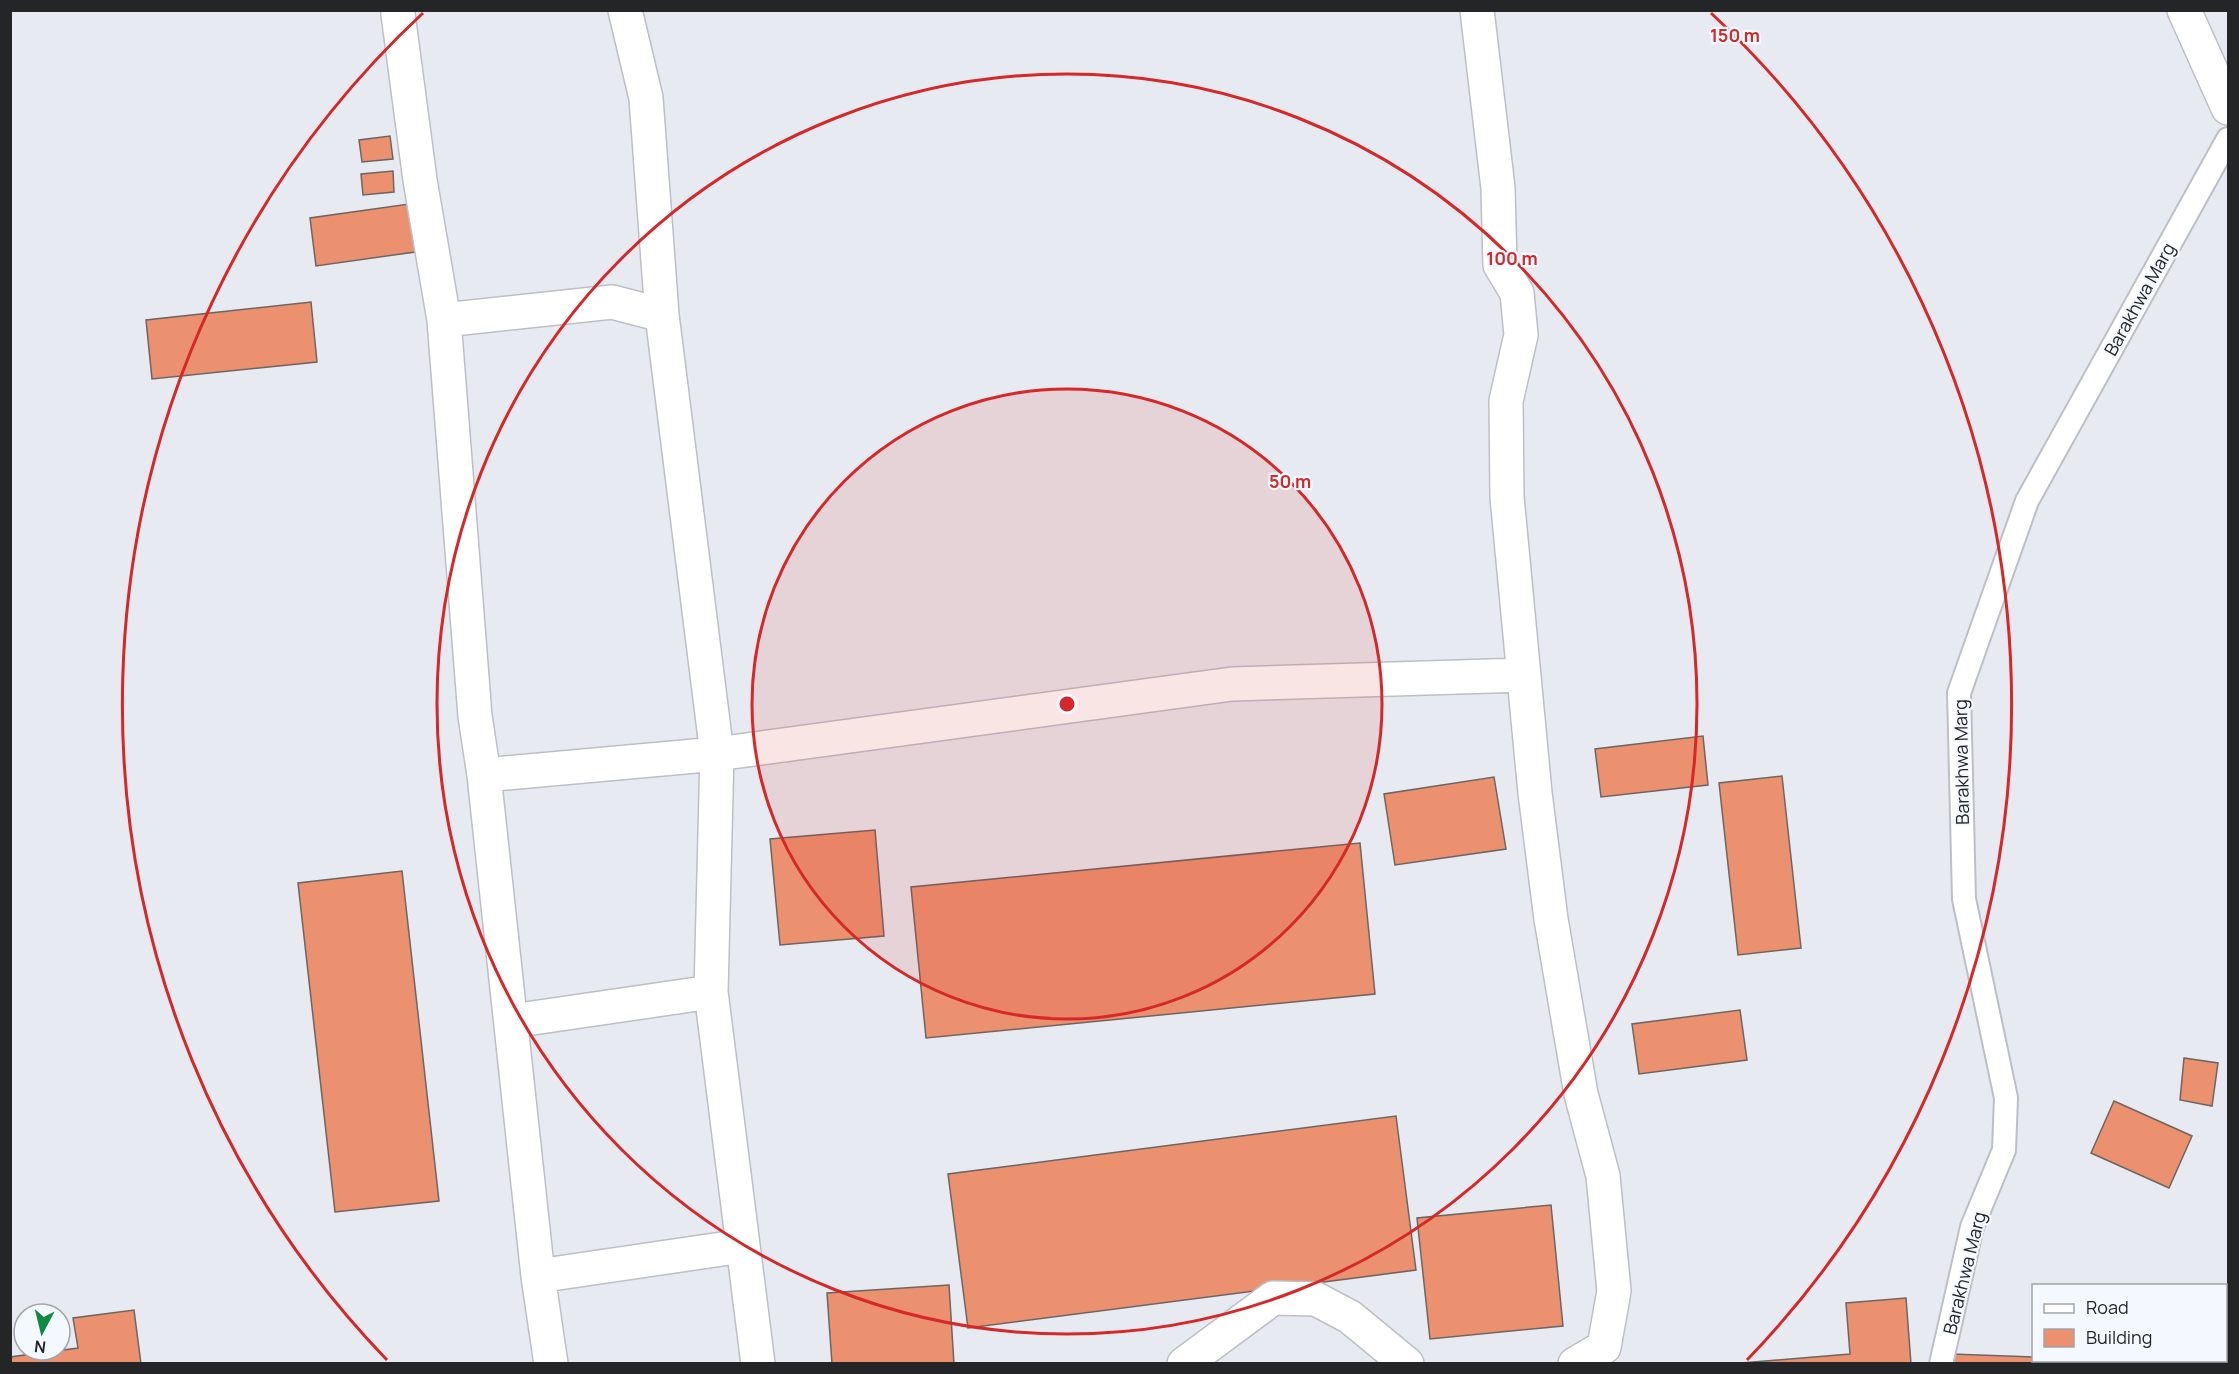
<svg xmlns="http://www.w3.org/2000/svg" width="2239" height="1374" font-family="Manrope,sans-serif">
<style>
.building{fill:#ec916f;stroke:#6c6562;stroke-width:1.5}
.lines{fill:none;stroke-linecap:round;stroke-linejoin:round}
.service-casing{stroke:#bcc0c6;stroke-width:26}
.minor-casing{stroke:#bcc0c6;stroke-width:36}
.service{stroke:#fff;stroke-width:22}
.minor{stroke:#fff;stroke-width:33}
.ring{fill:none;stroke:#d62828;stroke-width:3}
.labels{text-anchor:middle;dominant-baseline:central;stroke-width:4.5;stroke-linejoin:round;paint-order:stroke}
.street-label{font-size:18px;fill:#242527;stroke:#f4f8ff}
.centre{fill:#d62828;stroke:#f4f8ff;stroke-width:3}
.ring-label{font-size:18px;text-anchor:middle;font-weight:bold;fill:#d62828;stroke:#f4f8ff;stroke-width:4.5;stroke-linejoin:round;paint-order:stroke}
</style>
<rect width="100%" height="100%" fill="#e7ebf1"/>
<!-- building -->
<path class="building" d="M390,136L393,159L362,162L359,140Z
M393,171L394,192L363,195L361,174Z
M409,204L415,252L316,266L310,218Z
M311,302L317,362L152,379L146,320Z
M1703,736L1708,785L1601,797L1595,749Z
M1782,776L1801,948L1738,955L1719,783Z
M1494,777L1506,849L1395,865L1384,794Z
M875,830L884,936L780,945L770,839Z
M1360,843L1375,994L926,1038L911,887Z
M402,871L439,1201L335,1212L298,883Z
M1740,1010L1747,1060L1639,1074L1632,1024Z
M2184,1058L2218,1063L2212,1106L2180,1100Z
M2114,1101L2192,1136L2169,1188L2091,1153Z
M1396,1116L1416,1270L968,1328L948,1174Z
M1551,1205L1563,1326L1430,1339L1417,1218Z
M949,1285L954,1364H832L827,1293Z
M1906,1298L1911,1364H1729L1850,1354L1846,1303Z
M134,1310L141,1364H10V1357L78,1348L73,1318Z
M1951,1354L2034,1357V1360H2098V1364H1951Z"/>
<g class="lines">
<!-- service casing -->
<g class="service-casing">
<path id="service" d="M1941,1364L1972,1227L2004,1150L2006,1098L1964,899L1959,693L2027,501L2228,139"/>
</g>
<!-- minor casing -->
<g class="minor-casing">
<path id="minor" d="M1477,10L1498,188L1500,265L1517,293L1521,335L1506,401L1507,497L1535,793L1551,919L1581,1094L1603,1176L1614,1291L1604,1347L1575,1364
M2184,10L2228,108
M398,14L420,180L444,320L475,716L484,775L538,1276L551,1364
M444,320L612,302L662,315L646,98L625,10
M484,775L717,754L662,315
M512,1021L711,992
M538,1276L742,1246
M758,1364L711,992L717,754L1232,684L1524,675
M1184,1364L1273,1298L1316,1299L1350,1317L1407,1364"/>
</g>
<!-- service -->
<use href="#service" class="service"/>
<!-- minor -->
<use href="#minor" class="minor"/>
</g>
<!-- distance rings -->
<circle cx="1067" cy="704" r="315" fill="#d62828" fill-opacity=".12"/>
<g class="ring">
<circle cx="1067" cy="704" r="315"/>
<circle cx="1067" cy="704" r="630"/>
<path d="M387 1360A945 945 0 0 1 423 13M1711 13A945 945 0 0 1 1747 1360"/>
</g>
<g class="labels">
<!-- street labels -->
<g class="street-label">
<text transform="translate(2139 299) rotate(-61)">Barakhwa Marg</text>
<text transform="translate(1961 762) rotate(-91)">Barakhwa Marg</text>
<text transform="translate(1964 1273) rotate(-76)">Barakhwa Marg</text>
</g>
</g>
<circle cx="1067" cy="704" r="9" class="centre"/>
<g class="ring-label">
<text x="1735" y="42">150 m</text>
<text x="1512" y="265">100 m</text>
<text x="1290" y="488">50 m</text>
</g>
<!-- border -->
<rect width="2239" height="1374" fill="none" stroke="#242527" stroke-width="24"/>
<!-- legend -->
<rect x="2032" y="1284" width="195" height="78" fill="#f4f8ff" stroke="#a1a4a9" stroke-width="1.5"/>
<rect x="2044" y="1304" width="30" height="9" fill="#ffffff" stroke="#a1a4a9" stroke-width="1.5"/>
<text x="2086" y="1314" font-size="18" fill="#242527">Road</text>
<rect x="2044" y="1329" width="30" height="18" fill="#ec916f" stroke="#a1a4a9" stroke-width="1.5"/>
<text x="2086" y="1344" font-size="18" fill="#242527">Building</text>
<!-- north arrow -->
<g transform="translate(42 1332) rotate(187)"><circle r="28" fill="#f4f8ff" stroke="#a1a4a9" stroke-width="1.5"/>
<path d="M0-4.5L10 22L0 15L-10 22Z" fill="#108943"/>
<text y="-9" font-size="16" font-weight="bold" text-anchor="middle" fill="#242527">N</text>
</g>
</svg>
